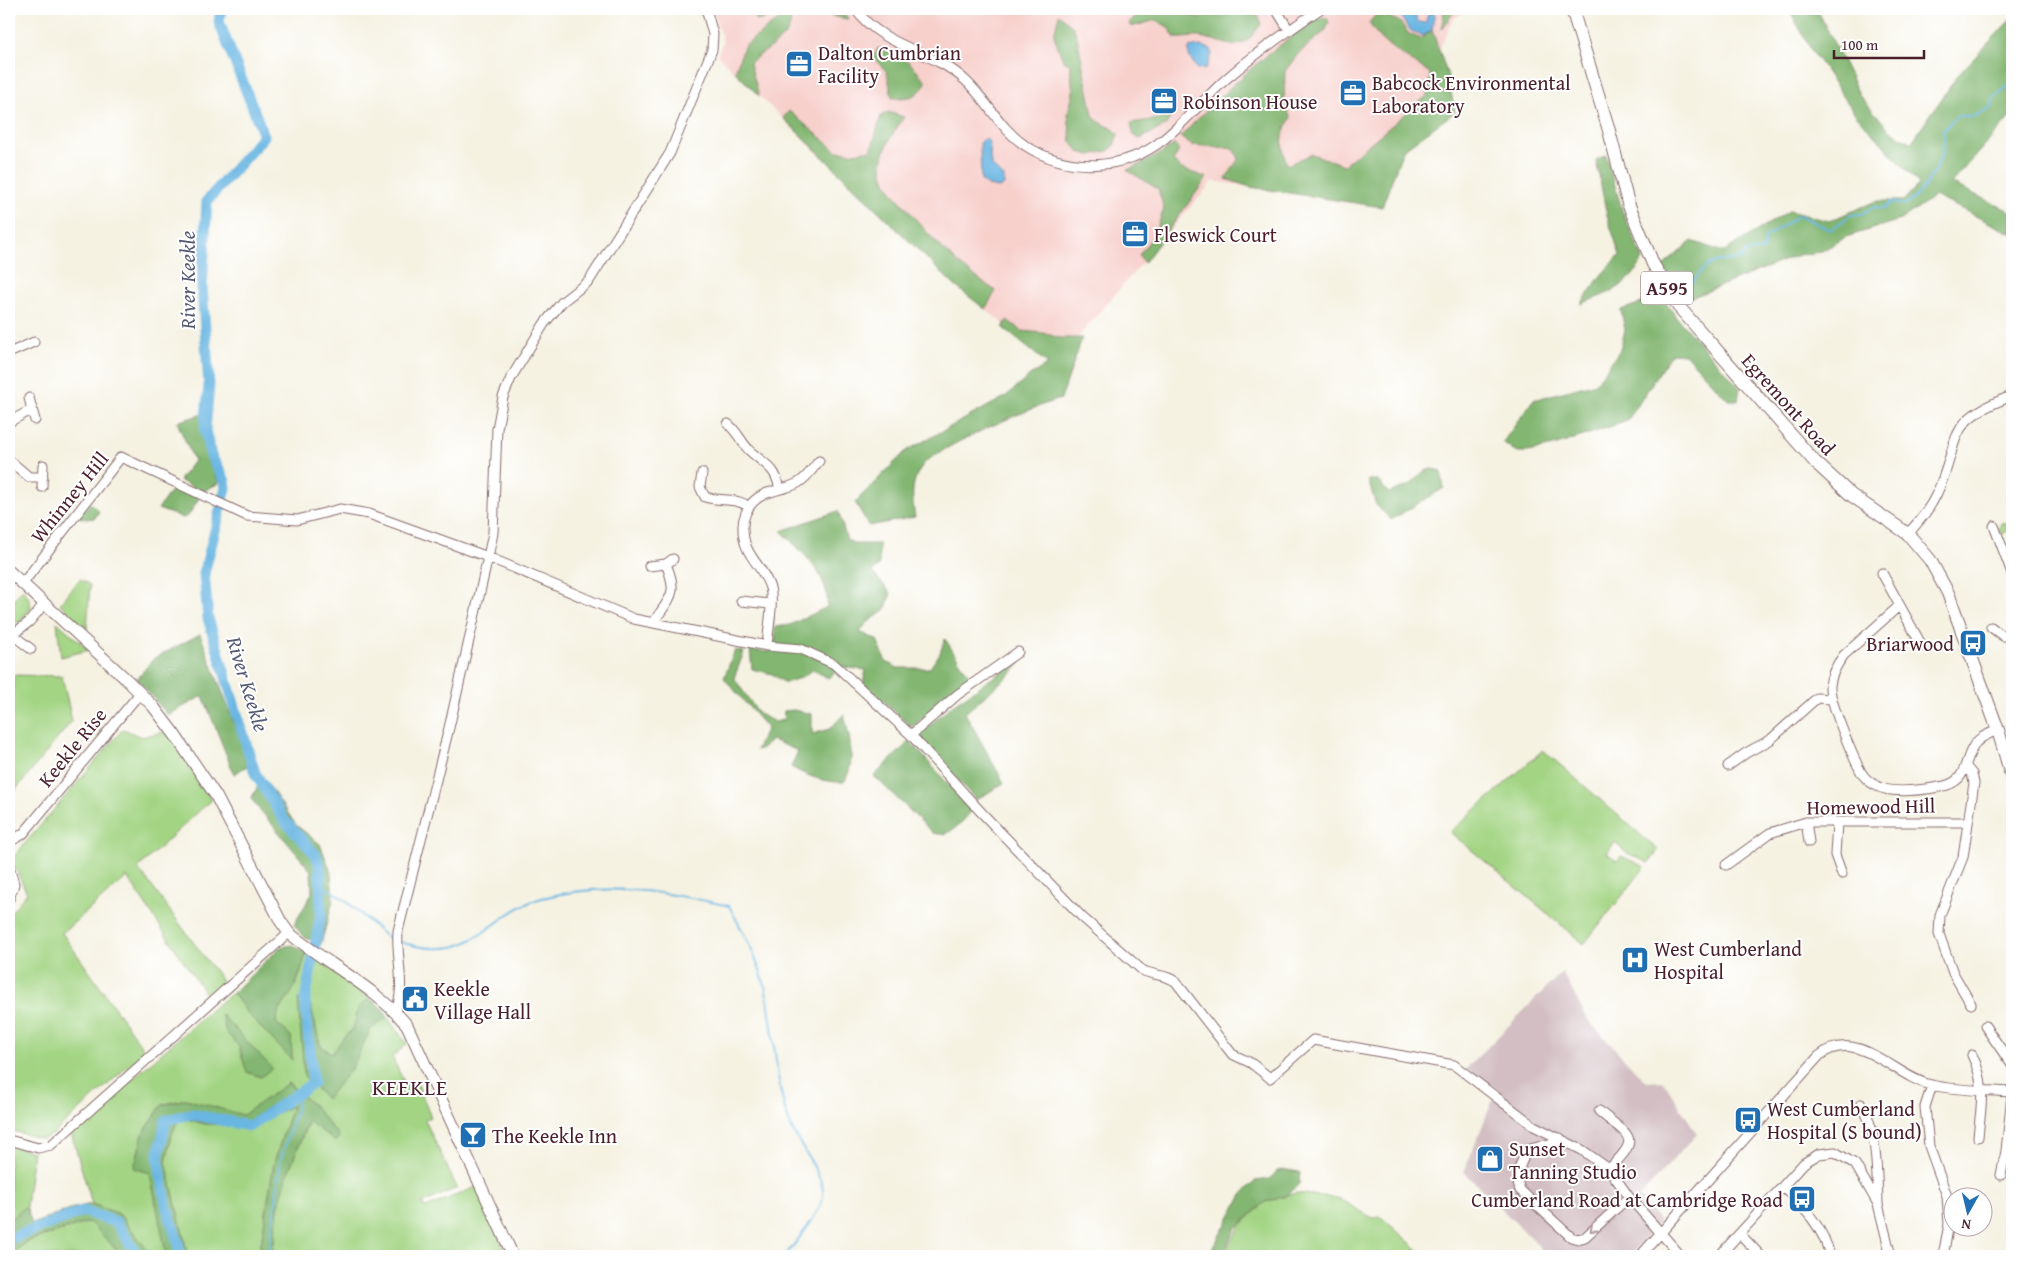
<svg xmlns="http://www.w3.org/2000/svg" width="2021" height="1265" font-family="'Gentium Book Plus',serif">
<style>
.built{fill:#f7d0cc}
.industrial{fill:#d2bec3}
.green{fill:#a3d483;stroke:#767a57;fill-rule:evenodd}
.forest{fill:#82b671;stroke:#666a4e}
.water{fill:#69b6e2;stroke:#5a6a86;fill-rule:evenodd}
.lines{fill:none;stroke-linecap:round;stroke-linejoin:round}
.stream{stroke:#69b6e2;stroke-width:2}
.river{stroke:#69b6e2;stroke-width:11}
.minor-casing{stroke:#86696b;stroke-width:11}
.major-casing{stroke:#86696b;stroke-width:13}
.highway-casing{stroke:#86696b;stroke-width:14}
.minor{stroke:#fff;stroke-width:9}
.major{stroke:#fff;stroke-width:11}
.highway{stroke:#fff;stroke-width:12}
.oneway{stroke:#ae9aa0}
.labels{text-anchor:middle;dominant-baseline:central;stroke-width:4;stroke-linejoin:round;paint-order:stroke}
.shield{fill:#fff;stroke:#80626b;stroke-width:1}
.shield-label{font-size:19px;font-weight:bold;fill:#4a1f2b}
.poi-label{font-size:20px;fill:#4a1f2b;stroke:#fff;text-anchor:start}
.street-label{font-size:20px;fill:#4a1f2b;stroke:#fff}
.water-label{font-size:21px;font-style:italic;fill:#565b74;stroke:#fff}
.quarter-label{font-size:22px;letter-spacing:1px;fill:#4a1f2b;stroke:#fff}
</style>
<rect width="100%" height="100%" fill="#fff"/>
<filter id="ink" filterUnits="userSpaceOnUse"><feTurbulence type="fractalNoise" baseFrequency=".02" numOctaves="2"/><feDisplacementMap in="SourceGraphic" scale="10" xChannelSelector="R" yChannelSelector="G"/><feConvolveMatrix kernelMatrix="1 2 1 2 8 2 1 2 1" color-interpolation-filters="sRGB"/></filter>
<filter id="wash" filterUnits="userSpaceOnUse"><feTurbulence type="fractalNoise" baseFrequency=".0096" numOctaves="4" result="noise"/><feDisplacementMap in="SourceGraphic" scale="20" xChannelSelector="R" yChannelSelector="G"/><feGaussianBlur stdDeviation="1.12" result="paint"/><feColorMatrix in="noise" values="0 0 0 0 0 0 0 0 0 0 0 0 0 0 0 0 0 1.4 0 .05"/><feComposite in="paint" operator="in"/></filter>
<g filter="url(#wash)">
<rect width="100%" height="100%" fill="#f5f2e2"/>
<!-- built -->
<path class="built" d="M713,9H1470L1453,19L1440,47L1447,114L1403,150L1382,207L1213,181L1055,364L954,285L717,55L723,42Z"/>
<!-- industrial -->
<path class="industrial" d="M1562,972L1588,1020L1646,1082L1664,1081L1697,1134L1639,1197L1660,1222L1629,1256H1543L1538,1245L1464,1172L1497,1089L1466,1069Z"/>
<!-- green -->
<path class="green" d="M2012,522V529L2002,534L1999,531L2001,523Z
M80,579L90,585L87,630L60,604Z
M23,589L30,600L31,608L20,622H13L9,618V605Z
M57,622L89,650L61,657Z
M9,675L62,676L72,721L9,798Z
M123,729L142,737L167,731L211,800L138,868L223,982L207,996L127,877L62,933L145,1051L53,1134L43,1139L9,1130V915L27,893L11,860Z
M1543,750L1658,850L1649,863L1625,852L1615,842L1607,853L1617,861L1621,856L1645,867L1584,944L1450,832Z
M306,953L318,959L383,1009L387,1017L407,1044L392,1057L405,1084L416,1080L431,1117L425,1120L457,1188L421,1204L426,1208L478,1186L507,1256H272L278,1208L289,1170L309,1120L336,1142L338,1137L314,1106L289,1083L243,1116L186,1099L162,1105L143,1134L134,1168L150,1173L167,1254L152,1256L119,1214L92,1204L71,1133L214,1007L233,993L248,1014L292,1059L291,1036L276,1023C277,1010 283,1006 290,995C298,982 302,968 306,953ZM310,1003L320,1045L332,1055L334,1088L326,1098L304,1076L303,1063ZM239,1047L261,1077L247,1072Z
M292,1106L274,1163L259,1256H188L166,1162L171,1137L179,1117L206,1124Z
M9,1145L33,1152L26,1206L9,1220Z
M1296,1193L1337,1198L1373,1218L1380,1216L1425,1256H1223L1240,1226L1265,1202Z
M89,1222L123,1256H9L28,1241Z"/>
<!-- forest -->
<path class="forest" d="M754,9H777L764,19L756,21Z
M788,9H796L790,16C795,38 764,49 750,63L759,96L735,72L744,46L777,21Z
M819,9H842L848,19L835,17Z
M1142,9H1190L1188,13L1201,19L1206,9H1256L1261,24C1237,59 1230,41 1199,37C1191,36 1183,39 1175,38L1168,27L1156,20L1131,27L1129,23Z
M1444,9H1456L1442,29Z
M1789,9H1817L1860,96L1889,129L1911,143L1958,75L2012,18V115L1951,183L2012,212V234L1935,196L1900,220L1846,237L1820,252L1798,255L1683,301L1662,267L1692,241L1723,252L1789,211L1829,221L1876,201H1903L1919,184L1856,115L1810,48Z
M1378,12L1400,22L1409,34L1421,39L1432,30L1447,73L1455,112L1403,150L1382,207L1250,187L1226,179L1239,158L1232,148L1191,145L1180,137C1223,93 1268,49 1321,17L1327,18L1329,23L1325,31L1298,54L1285,71L1284,104L1291,118C1280,135 1281,145 1287,165L1312,154L1344,165L1428,95L1430,73C1407,57 1383,47 1369,23Z
M1059,14L1073,27L1077,37L1093,115C1099,126 1111,124 1118,134L1114,146L1108,151L1090,155L1079,152L1071,142L1068,113L1073,94L1070,64L1063,61L1054,35Z
M878,48C905,56 909,60 926,82C918,98 909,98 892,98L887,72L873,58Z
M789,111L837,151L854,153L871,150L881,116L888,112L904,117C894,131 878,156 883,173C886,186 896,196 904,205C931,239 959,268 996,291L985,309L954,285L783,118Z
M1171,117L1165,126L1140,139L1134,136L1131,123Z
M1175,144L1179,151L1173,161L1182,169L1207,178L1144,263L1139,255L1154,235L1164,209L1158,189L1127,170L1155,157Z
M1606,155L1623,213L1643,259C1629,288 1608,293 1581,304L1602,274L1620,255L1607,216L1596,160Z
M1662,298L1682,324L1740,388L1738,400H1728L1685,354L1672,353L1627,421L1557,445L1528,452H1516L1503,442L1533,400L1596,383L1620,350L1625,330L1621,310L1653,299Z
M1007,320L1022,331L1043,333L1060,338H1082L1061,399C1039,404 933,449 922,466C910,483 912,498 915,517L869,526L855,502L906,451L1005,397L1031,375L1048,364L1003,328Z
M206,413C203,442 207,456 219,483L202,492L179,480L194,461L177,422Z
M1432,469L1441,471L1444,488L1391,520L1376,505L1368,480H1377L1389,493L1410,485L1424,471Z
M174,486L199,498L189,515L183,518L158,509Z
M90,503L99,511L95,518L86,519L78,517Z
M838,511L847,540L856,544H879V566L872,572L891,593L885,610L867,623L860,632L877,640L886,662L898,668H930L940,653L945,639L970,677L912,727L863,683L866,670L842,667L828,678L813,670L800,678L785,683L772,674L752,669L750,650L769,652L775,643V627L790,625L827,607C831,576 800,550 781,531Z
M200,634L250,764L234,774L203,696L168,715L137,679L153,659Z
M735,650L744,652L734,678L759,714L775,722L783,720L784,711L794,710L812,714V734L830,729L844,714C849,737 857,761 844,782C826,783 806,776 791,767L798,751L772,740L763,748L756,750L767,728L724,678Z
M1026,655L1014,671L965,713L1004,783L976,800L918,736L951,706Z
M910,741L972,811C960,823 951,838 933,833L874,776Z
M263,777L296,825L320,844L331,872L333,900L321,944L304,937L294,925L312,893L311,871L251,799Z
M293,945L306,953C302,968 298,982 290,995C283,1005 277,1010 276,1023L291,1036L292,1060L248,1014L233,993L280,947Z
M369,998L383,1009L387,1017L370,1030L352,1068L326,1099L304,1076L298,999L310,1003L320,1045L332,1054L344,1037L353,1029L358,1008Z
M221,1014L272,1068L261,1077L247,1072L239,1047L226,1032Z
M288,1083L314,1106L339,1136L336,1142L308,1121L289,1170L278,1208L272,1256H259L274,1163L292,1106L250,1126L206,1124L179,1117L171,1137L166,1162L188,1256H163L166,1254L150,1173L134,1168L143,1134L162,1105L186,1099L243,1115Z
M1287,1170L1300,1172L1299,1184L1287,1196L1265,1202L1236,1228L1222,1256H1208L1242,1195L1255,1181L1270,1179L1277,1171Z
M92,1204L119,1214L152,1256H123L89,1222L28,1241L9,1256V1220L26,1206L32,1224L73,1208Z"/>
<!-- water -->
<path class="water" d="M1398,9H1435L1432,30L1423,36C1408,33 1404,23 1398,9ZM1426,9L1429,12L1425,23L1419,22L1416,18V11Z
M1200,46L1211,49L1212,54L1206,68L1197,69L1189,56V48Z
M983,139H987C992,147 989,154 991,163C993,169 1000,173 1004,177V185L999,188L988,186L981,181L980,144Z"/>
<g class="lines">
<!-- stream -->
<path class="stream" d="M1690,286C1705,264 1712,259 1739,260L1746,252L1763,250L1766,237L1799,215L1830,230L1851,215L1862,214L1873,207L1884,209L1891,202L1906,205C1925,190 1949,156 1943,131L1956,116H1974L1992,107L1993,98L2012,83
M321,884L345,900L388,938L395,940
M400,942C420,948 447,952 467,942C493,929 512,906 542,898C605,881 667,892 729,906C743,932 757,957 765,986C776,1031 773,1080 790,1124C797,1145 825,1174 823,1196C821,1213 795,1243 785,1256
M269,1256L281,1158L296,1111L299,1093"/>
<!-- river -->
<path class="river" d="M9,1239L83,1211L116,1222L138,1256
M178,1256L179,1246L167,1208L158,1158L166,1120L191,1114L250,1126L313,1083L305,1000L321,914L320,867L316,855L284,820L255,773L208,618L204,573L226,488L225,481L211,456L205,430L209,385L202,287L207,201L264,136L219,22L221,9"/>
</g>
</g>
<g filter="url(#ink)">
<g class="lines">
<!-- minor casing -->
<g class="minor-casing">
<path id="minor" d="M855,9C885,49 931,49 965,80C987,100 1000,129 1026,146C1068,173 1125,171 1164,139C1186,121 1205,98 1226,79C1256,53 1288,31 1320,9
M1276,9L1289,30
M9,353L34,342
M29,398L35,420
M9,422L31,410
M728,424C738,432 742,444 751,452C767,466 775,467 780,489
M9,460L29,477H43
M702,473L700,487L705,497C720,502 737,497 749,507
M42,487L43,465
M1994,526L2012,573
M1908,534C1919,521 1930,509 1937,493C1962,438 1943,421 2012,396
M649,566L666,564L673,559
M1882,573L1922,646
M23,583L121,457L247,516L297,520L340,509L369,514L488,557L634,619L767,646L801,649L834,664L911,735L981,812L1082,917L1142,970C1153,976 1167,974 1176,982L1232,1054L1251,1063L1270,1078L1313,1040L1454,1065L1534,1126L1582,1150L1609,1169L1629,1197L1681,1256
M741,601L770,604
M1899,606L1844,655C1837,664 1831,674 1830,686C1829,701 1853,757 1861,772C1864,777 1869,782 1875,785C1890,795 1922,790 1939,787C1968,782 1962,766 1973,747C1978,737 1989,734 1998,730
M653,623C670,597 679,595 666,564
M1991,627L2003,636H2012
M13,635L31,649
M9,637L29,622L45,603
M767,646C768,630 774,602 770,588C762,563 742,556 743,526C743,518 747,508 753,502C766,489 783,491 798,483C807,478 813,468 819,461
M911,735L957,695L1018,652
M1728,766L1746,753L1770,740L1817,698L1831,699
M1967,768L1972,774L1974,783L1963,857L1940,915L1939,934L1953,973L1971,1004
M1806,822L1809,842
M1837,823L1835,855L1842,874
M9,842L23,834L140,693
M1726,865L1770,833L1806,822H1968
M9,866L14,884L9,899
M396,1011C406,985 396,959 398,931L449,728L488,557L493,533L497,429L503,397L511,378L544,324L562,302L589,281L670,153L712,50L713,34L706,9
M1985,1026L2012,1065
M1972,1055C1987,1086 1981,1104 1978,1137
M1932,1085L1925,1107L1929,1146L1947,1196L1949,1224L1943,1256
M1861,1104C1877,1127 1877,1175 1878,1203
M1599,1111C1629,1137 1643,1136 1609,1169
M1560,1138L1556,1142L1527,1150C1521,1163 1514,1175 1520,1190L1571,1237L1578,1239L1585,1237L1629,1197
M9,1140L38,1148L51,1145L289,933
M2001,1175L2006,1151L2012,1095
M1783,1187C1804,1208 1823,1226 1830,1256
M1740,1234L1761,1256
M1640,1256L1819,1056C1858,1026 1893,1076 1931,1085C1957,1091 1986,1090 2012,1092
M1719,1256L1804,1163L1819,1154L1835,1152L1855,1164L1878,1204L1891,1256"/>
</g>
<!-- major casing -->
<g class="major-casing">
<path id="major" d="M9,571L126,679L153,706L175,735L216,796L281,922L289,933C327,964 375,987 407,1025L513,1256"/>
</g>
<!-- highway casing -->
<g class="highway-casing">
<path id="highway" d="M1572,9L1608,127L1628,203L1653,264L1678,306L1815,462L1851,495L1908,534L1930,560L1948,593L1998,730L2012,778"/>
</g>
<!-- minor -->
<use href="#minor" class="minor"/>
<!-- major -->
<use href="#major" class="major"/>
<!-- highway -->
<use href="#highway" class="highway"/>
</g>
<!-- one-way arrows -->
<defs><path id="oneway-chevron" d="M-2-3.5L2.5 0L-2 3.5" fill="none" stroke-width="1.6" stroke-linecap="round" stroke-linejoin="round" transform="scale(1.25)"/></defs>
<use class="oneway" href="#oneway-chevron" transform="translate(1593 1229) rotate(138)"/>
</g>
<!-- icons -->
<defs>
<g id="office-square" transform="scale(1.4375)"><rect x="-9" y="-9" width="18" height="18" rx="4" fill="#1f6fb2" stroke="#fff"/><path d="M-6-3h4V-5.5h4V-3h4V5H-6ZM-1-4.5V-3h2v-1.5ZM-6 0V1H6V0Z" fill="#fff"/></g>
<g id="bus-square" transform="scale(1.4375)"><rect x="-9" y="-9" width="18" height="18" rx="4" fill="#1f6fb2" stroke="#fff"/><path d="M-5-6H5V4H4V6H2V4H-2V6H-4V4H-5ZM-3.5-4V0h7V-4ZM-3.5 1.2v1.5H-2V1.2ZM2 1.2v1.5H3.5V1.2Z" fill="#fff"/></g>
<g id="hospital-square" transform="scale(1.4375)"><rect x="-9" y="-9" width="18" height="18" rx="4" fill="#1f6fb2" stroke="#fff"/><path d="M-5-5h3v3.5h4V-5h3V5h-3V1.5h-4V5h-3Z" fill="#fff"/></g>
<g id="civic-square" transform="scale(1.4375)"><rect x="-9" y="-9" width="18" height="18" rx="4" fill="#1f6fb2" stroke="#fff"/><path d="M-.6-6.5H3V-4.5H.6V-3L4-1V1h2V6H-6V1h2V-1L-.6-3ZM-1.2 2.5V6h2.4V2.5Z" fill="#fff"/></g>
<g id="bar-square" transform="scale(1.4375)"><rect x="-9" y="-9" width="18" height="18" rx="4" fill="#1f6fb2" stroke="#fff"/><path d="M-6-5H6L.8 .8V4.5H3.5V6h-7V4.5H-.8V.8Z" fill="#fff"/></g>
<g id="shop-square" transform="scale(1.4375)"><rect x="-9" y="-9" width="18" height="18" rx="4" fill="#1f6fb2" stroke="#fff"/><path d="M-5-2.5h2.3a2.7 3.5 0 0 1 5.4 0H5L5.5 6h-11ZM-1.5-2.5h3a1.5 2.3 0 0 0-3 0Z" fill="#fff"/></g>
</defs>
<g fill-rule="evenodd">
<use href="#office-square" x="799" y="64"/>
<use href="#office-square" x="1353" y="93"/>
<use href="#office-square" x="1164" y="101"/>
<use href="#office-square" x="1135" y="234"/>
<use href="#bus-square" x="1973" y="643"/>
<use href="#hospital-square" x="1635" y="960"/>
<use href="#civic-square" x="415" y="999"/>
<use href="#bus-square" x="1748" y="1120"/>
<use href="#bar-square" x="473" y="1135"/>
<use href="#shop-square" x="1490" y="1159"/>
<use href="#bus-square" x="1802" y="1199"/>
</g>
<g class="labels">
<!-- shield labels -->
<rect class="shield" x="1641" y="271.5" width="52" height="33" rx="4"/>
<g class="shield-label">
<text x="1667" y="288">A595</text>
</g>
<!-- poi labels -->
<g class="poi-label">
<text x="818" y="52">Dalton Cumbrian<tspan x="818" dy="23">Facility</tspan></text>
<text x="1372" y="82">Babcock Environmental<tspan x="1372" dy="23">Laboratory</tspan></text>
<text x="1183" y="101">Robinson House</text>
<text x="1154" y="234">Fleswick Court</text>
<text x="1954" y="643" text-anchor="end">Briarwood</text>
<text x="1654" y="948">West Cumberland<tspan x="1654" dy="23">Hospital</tspan></text>
<text x="434" y="988">Keekle<tspan x="434" dy="23">Village Hall</tspan></text>
<text x="1767" y="1108">West Cumberland<tspan x="1767" dy="23">Hospital (S bound)</tspan></text>
<text x="492" y="1135">The Keekle Inn</text>
<text x="1509" y="1148">Sunset<tspan x="1509" dy="23">Tanning Studio</tspan></text>
<text x="1783" y="1199" text-anchor="end">Cumberland Road at Cambridge Road</text>
</g>
<!-- street labels -->
<g class="street-label">
<text transform="translate(1789 404) rotate(48)">Egremont Road</text>
<text transform="translate(69 497) rotate(-51)">Whinney Hill</text>
<text transform="translate(72 747) rotate(-51)">Keekle Rise</text>
<text transform="translate(1871 806) rotate(-1)">Homewood Hill</text>
</g>
<!-- water labels -->
<g class="water-label">
<text transform="translate(187 280) rotate(-90)">River Keekle</text>
<text transform="translate(248 684) rotate(73)">River Keekle</text>
</g>
<!-- quarter labels -->
<g class="quarter-label">
<text x="410" y="1087">KEEKLE</text>
</g>
</g>
<!-- margin -->
<rect width="2021" height="1265" fill="none" stroke="#fff" stroke-width="30"/>
<!-- north arrow -->
<g transform="translate(1968 1212) rotate(188)"><circle r="24" fill="#ffffff" stroke="#b7a5aa"/>
<path d="M0-4L9 19L0 12L-9 19Z" fill="#1f6fb2"/>
<text y="-8" font-size="14" font-weight="bold" text-anchor="middle" fill="#4a1f2b">N</text>
</g>
<!-- scale -->
<path d="M1834 50v8h90v-8" fill="none" stroke="#4a1f2b" stroke-width="2.5"/>
<text x="1841" y="50" font-size="15" fill="#4a1f2b" stroke="#ffffff" stroke-width="4" paint-order="stroke">100 m</text>
</svg>
